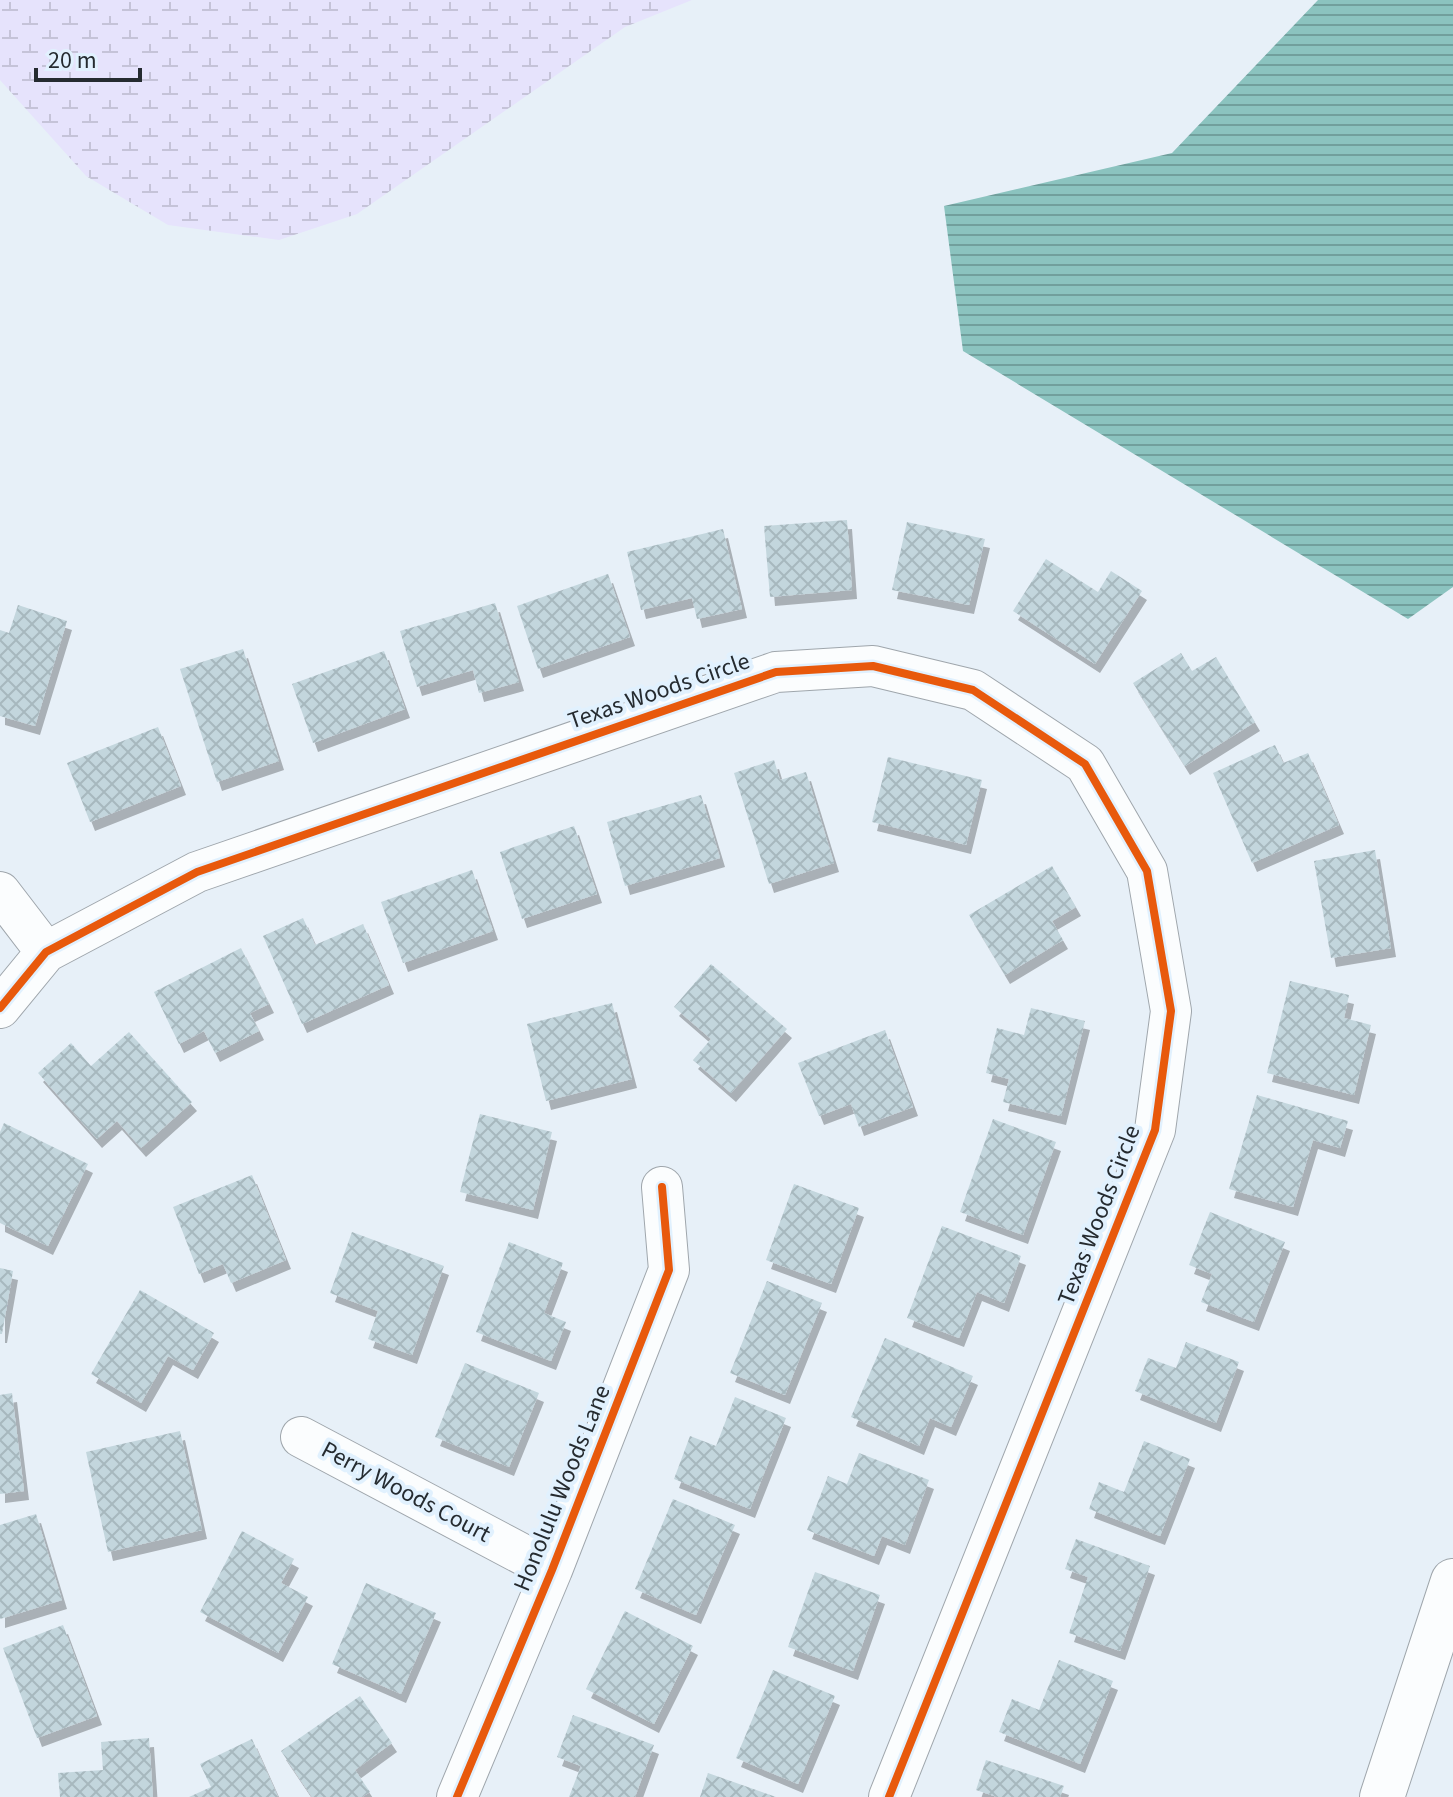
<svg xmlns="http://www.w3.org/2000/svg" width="1453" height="1797" font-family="'Source Sans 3',sans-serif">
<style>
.wetland{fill:url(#wetland-marsh)}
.water{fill:url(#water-rules)}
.building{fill:url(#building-cross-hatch);filter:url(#shadow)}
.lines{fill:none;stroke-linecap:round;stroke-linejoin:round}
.street-casing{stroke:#9fa6ac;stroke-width:42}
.highway-casing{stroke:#9fa6ac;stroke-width:46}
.street{stroke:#fbfdfe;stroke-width:40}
.highway{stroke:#fbfdfe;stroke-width:44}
.cycleway-casing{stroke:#e1f1fe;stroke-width:13}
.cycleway{stroke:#e8590c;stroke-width:8}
.labels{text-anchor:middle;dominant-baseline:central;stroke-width:8;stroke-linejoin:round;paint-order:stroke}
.street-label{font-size:24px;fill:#252b30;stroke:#e1f1fe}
</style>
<defs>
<pattern id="wetland-marsh" width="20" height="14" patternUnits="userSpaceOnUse" patternTransform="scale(2)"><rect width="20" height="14" fill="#e6e3fc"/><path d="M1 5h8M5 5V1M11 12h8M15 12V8" fill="none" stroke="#c5c3d8"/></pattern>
<pattern id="water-rules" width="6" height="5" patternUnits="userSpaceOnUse" patternTransform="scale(2)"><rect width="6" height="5" fill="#8bc3bf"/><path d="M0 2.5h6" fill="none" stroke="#719f9c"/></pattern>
<pattern id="building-cross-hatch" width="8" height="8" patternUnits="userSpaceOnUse" patternTransform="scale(2)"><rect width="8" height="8" fill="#c3d6dd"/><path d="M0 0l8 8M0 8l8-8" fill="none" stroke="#a7b8be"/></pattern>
<filter id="shadow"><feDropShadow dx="5" dy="9" stdDeviation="0" flood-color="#0004"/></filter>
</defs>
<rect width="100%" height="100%" fill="#e7f0f8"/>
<!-- wetland -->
<path class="wetland" d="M0,0H692L625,27L357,214L279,240L168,225L86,176L0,80Z"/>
<!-- water -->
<path class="water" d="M1318,0H1453V587L1408,619L963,351L944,206L1172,153Z"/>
<!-- building -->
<path class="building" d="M847,520L852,590L770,597L764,526Z
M907,522L985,539L969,605L892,590Z
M723,529L742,609L697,619L692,598L641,610L627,552Z
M1046,559L1098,592L1111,571L1142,591L1095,664L1013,611Z
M608,574L630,637L538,669L517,606Z
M495,603L519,682L479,693L473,670L417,687L400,631Z
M18,605L67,621L35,726L0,716V630L9,633Z
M243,649L279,761L217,782L180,669Z
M384,651L405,709L313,743L292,684Z
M1181,653L1192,671L1216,657L1255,722L1185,766L1133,683Z
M158,727L181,786L90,822L67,763Z
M1275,745L1283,763L1308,753L1339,825L1252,863L1213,773Z
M888,757L982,780L966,845L872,822Z
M774,760L780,780L806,772L834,863L769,884L734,773Z
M701,795L720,858L625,886L607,822Z
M574,826L597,894L522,919L500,852Z
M1375,850L1391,948L1331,958L1314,861Z
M1052,866L1076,907L1052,921L1063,940L1005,975L969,915Z
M472,870L493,931L403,963L381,902Z
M303,918L315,945L363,924L389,985L302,1024L263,936Z
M241,948L269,1004L250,1013L259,1031L215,1053L204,1031L179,1044L154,992Z
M711,964L787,1029L731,1093L693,1060L711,1039L674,1007Z
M1290,981L1349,995L1344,1018L1371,1025L1354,1095L1267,1073Z
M612,1003L632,1079L546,1101L527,1024Z
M1031,1008L1085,1021L1061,1116L1003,1102L1009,1079L986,1073L997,1028L1024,1035Z
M885,1030L913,1107L859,1127L851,1104L819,1116L798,1063Z
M129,1032L192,1102L141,1148L117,1121L97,1139L38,1073L71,1043L91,1066Z
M1257,1095L1348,1121L1340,1148L1313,1140L1293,1207L1229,1189Z
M480,1114L552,1132L533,1210L460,1192Z
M993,1119L1056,1142L1023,1235L960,1212Z
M4,1123L88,1164L48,1246L0,1223V1132Z
M252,1175L286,1260L231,1283L223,1264L199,1274L173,1207Z
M794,1184L859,1208L831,1284L766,1260Z
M1210,1212L1285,1242L1254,1322L1201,1302L1212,1274L1189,1265Z
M942,1226L1021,1256L1004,1303L977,1292L959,1338L907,1318Z
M352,1232L444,1266L412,1355L368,1339L378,1311L330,1293Z
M509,1242L563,1263L544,1313L566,1322L551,1361L476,1332Z
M0,1268L13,1271L2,1334H0Z
M767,1281L822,1303L785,1395L730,1373Z
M140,1290L214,1333L193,1370L168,1356L141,1403L91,1374Z
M885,1338L973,1376L951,1427L930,1418L919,1446L851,1417Z
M1186,1342L1239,1362L1216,1423L1135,1391L1148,1358L1176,1368Z
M465,1363L539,1393L509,1467L435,1437Z
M12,1393L24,1491L0,1494V1395Z
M735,1397L786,1418L750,1509L674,1479L690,1436L716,1446Z
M180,1431L202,1530L108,1552L86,1452Z
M1144,1441L1190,1459L1160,1536L1089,1509L1099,1482L1124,1492Z
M859,1453L929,1480L905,1545L882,1536L874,1556L807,1530L828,1476L847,1484Z
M673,1499L735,1525L696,1615L635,1589Z
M36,1514L62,1600L0,1619V1525Z
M242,1531L294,1559L281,1583L308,1597L278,1653L200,1612Z
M1076,1539L1150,1566L1120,1651L1069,1633L1088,1577L1065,1569Z
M815,1572L880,1595L853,1671L788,1647Z
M366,1583L436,1613L401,1694L332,1664Z
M625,1611L693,1646L654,1724L586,1689Z
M63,1625L97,1716L37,1738L3,1648Z
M1059,1660L1113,1681L1080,1764L999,1732L1012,1699L1039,1710Z
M773,1670L835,1696L798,1784L736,1758Z
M360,1696L392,1743L355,1770L370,1792L362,1797H312L281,1751Z
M573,1715L654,1745L635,1797H569L581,1766L557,1757Z
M149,1738L153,1797H60L58,1773L103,1770L101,1742Z
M252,1739L278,1797H189L211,1787L200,1764Z
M986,1760L1064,1786L1060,1797H997L976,1790Z
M708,1773L776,1797H700Z"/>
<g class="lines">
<!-- street casing -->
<g class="street-casing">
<path id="street" d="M0,892L46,952
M0,1008L46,952L197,872L776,672L873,666L973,690L1085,764L1147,871L1171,1011L1155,1130L889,1797
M301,1437L552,1570
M457,1797L552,1570L669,1270L662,1187"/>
</g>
<!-- highway casing -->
<g class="highway-casing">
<path id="highway" d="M1382,1797L1453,1581"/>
</g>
<!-- street -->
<use href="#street" class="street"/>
<!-- highway -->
<use href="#highway" class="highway"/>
<!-- cycleway casing -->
<g class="cycleway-casing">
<path id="cycleway" d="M0,1008L46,952L197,872L776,672L873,666L973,690L1085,764L1147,871L1171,1011L1155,1130L889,1797
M457,1797L552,1570L669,1270L662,1187"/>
</g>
<!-- cycleway -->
<use href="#cycleway" class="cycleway"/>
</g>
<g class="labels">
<!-- street labels -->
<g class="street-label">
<text transform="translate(659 691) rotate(-19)">Texas Woods Circle</text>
<text transform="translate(1099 1215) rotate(-69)">Texas Woods Circle</text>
<text transform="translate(562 1488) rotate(-68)">Honolulu Woods Lane</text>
<text transform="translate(406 1492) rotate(28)">Perry Woods Court</text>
</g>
</g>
<!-- scale -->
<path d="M36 68v12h104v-12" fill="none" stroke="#252b30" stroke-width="4"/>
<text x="48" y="68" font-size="24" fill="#252b30" stroke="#e1f1fe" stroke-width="6" paint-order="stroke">20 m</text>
</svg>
